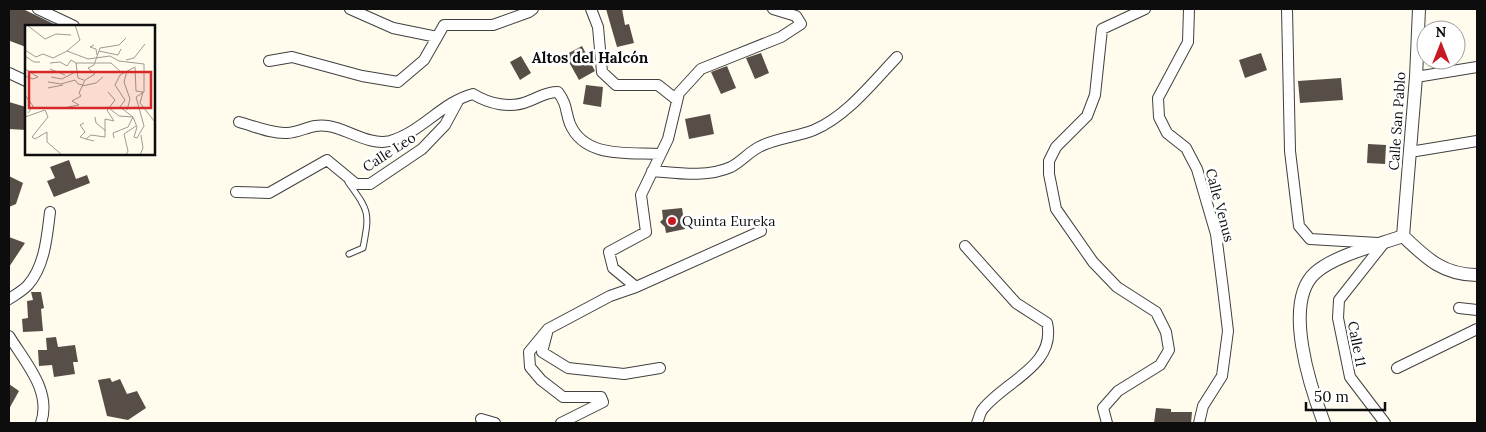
<svg xmlns="http://www.w3.org/2000/svg" width="1486" height="432" font-family="Lora,serif">
<style>
.building{fill:#574e48}
.lines{fill:none;stroke-linecap:round;stroke-linejoin:round}
.service-casing{stroke:#404040;stroke-width:7}
.minor-casing{stroke:#404040;stroke-width:12}
.tertiary-casing{stroke:#404040;stroke-width:14}
.service{stroke:#fff;stroke-width:5}
.minor{stroke:#fff;stroke-width:10}
.tertiary{stroke:#fff;stroke-width:12}
.poi-dot{fill:#c91924;stroke:#fff;stroke-width:2}
.labels{text-anchor:middle;dominant-baseline:central;stroke-width:5;stroke-linejoin:round;paint-order:stroke}
.street-label{font-size:14px;fill:#0d0d0d;stroke:#fff}
.poi-label{font-size:14px;fill:#0d0d0d;stroke:#fff;text-anchor:start}
.neighbourhood-label{font-size:15px;font-weight:bold;fill:#0d0d0d;stroke:#fff}
.inset-road{fill:none;stroke:#9e9c93;stroke-width:1}
.view{fill:#d62828;fill-opacity:0.15;stroke:#d62828;stroke-width:2.5}
.inset-edge{fill:none;stroke:#0d0d0d;stroke-width:2.5}
</style>
<rect width="100%" height="100%" fill="#fffbed"/>
<!-- building -->
<path class="building" d="M9,9H23L58,26H26V47L10,41Z
M606,9H622L625,25L629,24L634,43L617,47Z
M582,46L595,71L579,80L565,55Z
M761,53L769,73L755,79L746,58Z
M1261,53L1267,70L1245,78L1239,60Z
M521,56L531,73L520,80L510,62Z
M727,66L736,88L721,94L711,72Z
M1341,78L1343,100L1300,103L1298,81Z
M586,85L603,87L601,107L583,104Z
M9,102L26,107V130L9,129Z
M710,114L714,134L689,139L685,119Z
M1368,144L1386,145L1385,164L1367,163Z
M69,160L76,179L87,175L90,183L54,197L47,181L55,178L50,167Z
M9,176L23,183L16,204L9,207Z
M682,208L685,229L666,233L665,227L660,222L663,219L662,210Z
M9,237L25,243L9,267Z
M31,292H41L44,308L41,309L43,331L23,332L22,319L28,318L27,301L33,300Z
M56,337L58,347L75,345L78,362H73L75,374L54,377L52,365L39,366L38,350H47L46,338Z
M110,378L112,382L120,379L127,394L137,391L146,408L128,420L107,416L98,380Z
M9,384L19,391L9,409Z
M1156,408L1171,409V412H1192L1191,423H1154Z"/>
<g class="lines">
<!-- service casing -->
<g class="service-casing">
<path id="service" d="M348,182C369,211 370,212 363,248L349,254"/>
</g>
<!-- minor casing -->
<g class="minor-casing">
<path id="minor" d="M38,9L74,26
M350,9L393,28L437,37
M591,9L598,27L602,72L616,85H658L677,100
M1189,9L1188,42L1158,98L1159,117L1167,133L1186,148L1197,169L1216,234L1223,289L1228,331L1222,376L1203,406L1199,423
M1287,9L1290,151L1299,226L1310,239L1378,243
M269,61L292,57L362,76L398,82L424,60L444,25H493L529,12L533,9
M9,73L26,81
M1416,77L1477,67
M239,122C254,126 272,134 287,133C302,132 312,123 328,126C348,129 369,146 390,141C422,132 442,102 473,94C489,104 511,109 529,101C540,97 545,92 558,92C568,106 565,111 570,124C585,159 629,152 660,154
M1410,152L1477,141
M652,171C678,173 706,178 731,167C741,162 749,152 759,147C776,138 797,137 814,130C847,116 873,82 897,57
M236,192L269,193L327,160L356,184H370L422,149L445,125L458,101
M1384,243L1339,300L1338,318L1350,377L1385,423
M965,246L1016,303L1047,323C1057,365 1004,382 983,409C980,412 979,419 977,423
M636,287L761,231
M9,299C15,295 24,290 28,285C45,266 47,236 50,212
M1459,308L1477,310
M547,333L542,352L568,368L624,374L660,368
M9,336C25,362 52,391 41,423
M1397,368L1477,329
M481,419L495,423
M561,423L603,402L601,397H563L541,380L530,367L529,352L548,329L610,296L636,287L613,268L609,252L646,232L641,195L668,139L679,93L701,69L781,37L801,24L796,16L773,9
M1107,423L1103,408L1118,391L1160,365L1169,350L1166,332L1156,312L1117,287L1093,262L1056,209L1049,174V161L1056,147L1087,116L1095,95L1102,29L1145,9"/>
</g>
<!-- tertiary casing -->
<g class="tertiary-casing">
<path id="tertiary" d="M1403,236L1416,77L1419,9
M1403,236C1426,258 1443,275 1477,275
M1324,423C1311,389 1282,303 1315,273C1335,255 1378,245 1403,236"/>
</g>
<!-- service -->
<use href="#service" class="service"/>
<!-- minor -->
<use href="#minor" class="minor"/>
<!-- tertiary -->
<use href="#tertiary" class="tertiary"/>
</g>
<!-- markers -->
<circle class="poi-dot" cx="672" cy="221" r="5"/>
<g class="labels">
<!-- street labels -->
<g class="street-label">
<text transform="translate(1397 121) rotate(-86)">Calle San Pablo</text>
<text transform="translate(389 152) rotate(-33)">Calle Leo</text>
<text transform="translate(1220 205) rotate(75)">Calle Venus</text>
<text transform="translate(1357 344) rotate(79)">Calle 11</text>
</g>
<!-- poi labels -->
<g class="poi-label">
<text x="682" y="221">Quinta Eureka</text>
</g>
<!-- neighbourhood labels -->
<g class="neighbourhood-label">
<text x="590" y="57">Altos del Halcón</text>
</g>
</g>
<!-- overview -->
<g transform="translate(25 25)">
<rect width="130" height="130" fill="#fffbed"/>
<path class="inset-road" d="M2,0L20,14L31,9M31,9L46,10M69,20L65,22L71,24L72,30M0,25L11,32L18,29L28,33L42,26L63,34L85,31L94,36L119,39V67M42,26L55,15L50,0M74,26L93,30L96,24M0,31L9,37H15M101,35L109,33L120,19M25,38L35,37L42,41L46,35L51,38M51,38H86L97,48M51,38L53,53L59,55M110,42L111,66L118,67L115,78L130,97M0,44L13,52L8,54L0,51M25,44L40,50M102,46L99,57L105,74L102,85M26,52L37,54L52,46M23,57L36,59L50,55L53,59L58,60M57,61L71,58L78,52M23,63L38,60M83,67L90,75L84,83M0,70L8,81L3,88M43,82L54,80L47,76L56,71L54,68L60,55L70,49L63,43L69,40L75,23L94,20L101,13M0,92L20,85L23,92L7,112L10,114L22,107V117L37,130M70,92L71,98L81,106M108,92L95,82L100,75L90,60L95,50L110,42M59,98L55,100L60,107L55,112L61,114M89,113L88,108L103,102L108,92M69,116L61,114L66,110L80,112V94L89,96L82,85L84,83L94,91L108,92L112,102L109,112L112,113L119,101L111,72L119,67M101,130L103,126L99,109L111,101M115,130L118,123L116,110"/>
<path class="view" d="M4,47H126V83H4Z"/>
<rect width="130" height="130" class="inset-edge"/>
</g>
<!-- border -->
<rect width="1486" height="432" fill="none" stroke="#0d0d0d" stroke-width="20"/>
<!-- north arrow -->
<g transform="translate(1441 45)"><circle r="24" fill="#ffffff" stroke="#9e9e9e"/>
<path d="M0-4L9 19L0 12L-9 19Z" fill="#c91924"/>
<text y="-8" font-size="14" font-weight="bold" text-anchor="middle" fill="#0d0d0d">N</text>
</g>
<!-- scale -->
<path d="M1306 402v8h79v-8" fill="none" stroke="#0d0d0d" stroke-width="2.5"/>
<text x="1314" y="402" font-size="15" fill="#0d0d0d" stroke="#ffffff" stroke-width="4" paint-order="stroke">50 m</text>
</svg>
